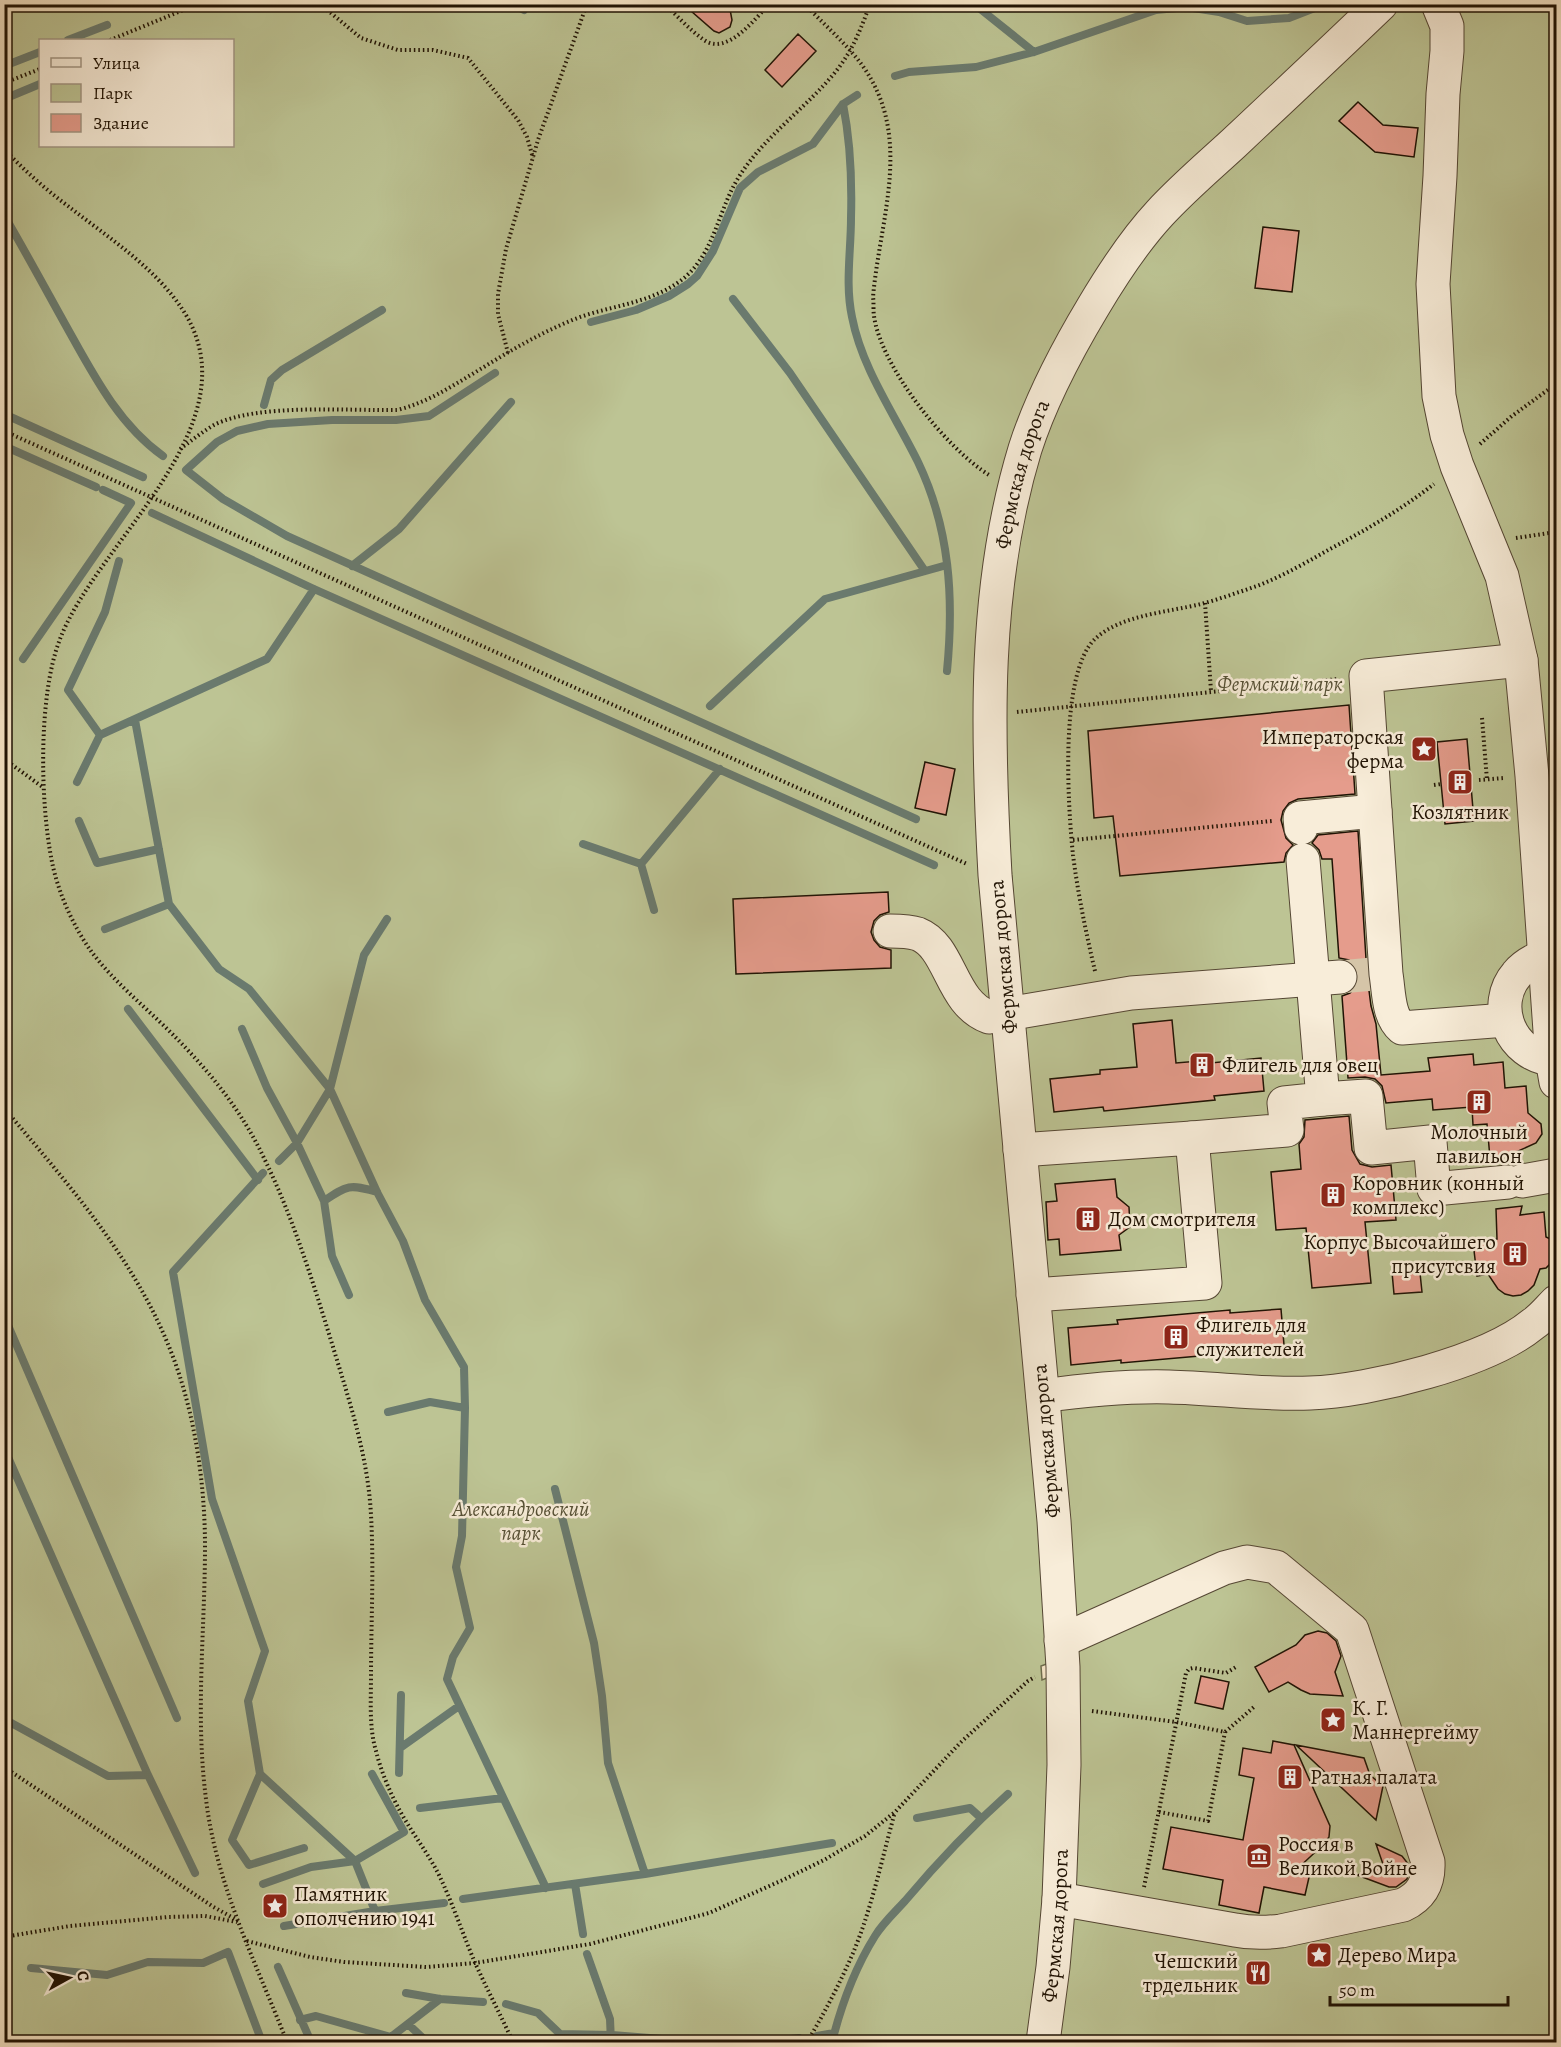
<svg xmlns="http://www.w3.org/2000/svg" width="1561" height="2047" font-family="Alegreya,serif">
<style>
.green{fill:#bdc494;stroke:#6e6c4c;stroke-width:1.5;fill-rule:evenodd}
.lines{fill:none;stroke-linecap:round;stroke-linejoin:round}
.stream{stroke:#6a7a6e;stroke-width:8}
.building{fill:#e59c8c;stroke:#201304;stroke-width:1.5}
.minor-tunnel{stroke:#d5c5a8;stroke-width:33;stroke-dasharray:33 16;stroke-linecap:butt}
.minor-casing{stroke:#554734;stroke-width:35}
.path{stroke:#201304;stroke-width:4;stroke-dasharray:1.5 3;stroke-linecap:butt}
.minor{stroke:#f8edd9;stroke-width:33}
.labels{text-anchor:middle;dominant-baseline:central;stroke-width:5;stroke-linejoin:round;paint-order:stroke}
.street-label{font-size:21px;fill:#201304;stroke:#f8edd9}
.park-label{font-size:21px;font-style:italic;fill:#575136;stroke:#f8edd9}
.poi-label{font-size:21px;fill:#201304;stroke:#f8edd9;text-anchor:start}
</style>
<rect width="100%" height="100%" fill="#f5e4c5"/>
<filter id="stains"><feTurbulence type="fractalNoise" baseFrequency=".00333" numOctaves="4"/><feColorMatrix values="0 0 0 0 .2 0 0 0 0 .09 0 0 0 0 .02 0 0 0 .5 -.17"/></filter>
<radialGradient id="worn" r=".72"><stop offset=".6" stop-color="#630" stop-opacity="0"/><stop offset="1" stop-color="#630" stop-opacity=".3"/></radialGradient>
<!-- green -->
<path class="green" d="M5,5H1364L1117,251L986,577L1052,1662L1041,1666L1042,1680L1052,1676L1048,1909L1032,2042H5ZM40,40H232V146H40Z
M1367,5H1556V2042H1054L1049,1370L1001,735L1012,555L1048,418L1125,274Z"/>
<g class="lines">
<!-- stream -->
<path class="stream" d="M513,4L524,10
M974,4L1034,52
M68,40L107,25
M4,66L40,52
M895,76L909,72L976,67L1034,52L1156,10L1187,7L1219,12L1247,21L1289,18L1325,4
M4,99L40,84
M843,104C850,139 852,182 851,218C851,251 845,284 852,317C862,369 895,415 918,462C950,529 954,598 947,671
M4,215C25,251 45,288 65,324C92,372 117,423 163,456
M733,299L790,373L925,571
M591,322L636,310L669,296L688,284L697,276L713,251L740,188L758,172L813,144L843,104L857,95
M495,373L429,416L396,420H332L268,424L237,431L217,442L186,470L223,499L287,536L916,819
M264,405L271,380L282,370L382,310
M4,414L143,477
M4,446L96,487
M152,513L314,589L934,865
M119,561L105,612L68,690L100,735L267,659L314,589
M352,566L399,529L511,402
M23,659L131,503L103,490
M710,706L825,599L947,565
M135,720L169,904L219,969L249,989L330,1089L377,1192L403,1241L425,1300L464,1367L465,1408L462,1536L456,1567L470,1628L453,1657L447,1679L546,1888
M77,782L100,735
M79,821L97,863L159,849
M583,844L641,864
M654,910L641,864L720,769
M105,929L169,904
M128,1009L258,1180
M242,1029L267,1088L297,1143L324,1201L332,1256L349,1295
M279,1161L297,1143L330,1089L364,955L387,919
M263,1173L173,1272L212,1499L265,1651L248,1701L260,1774L232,1840L249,1865L304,1848
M324,1201C347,1185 350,1184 377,1192
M4,1316L177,1718
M388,1412L430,1402L465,1408
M4,1448L148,1775L195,1873
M555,1489L594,1643L602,1696L608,1763L645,1874
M4,1719L108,1776L148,1775
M400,1748L459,1706
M399,1773L401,1695
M260,1774L355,1861L375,1911
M420,1808L503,1798
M917,1818L970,1808L981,1818
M263,1884L311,1867L355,1861L404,1832L372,1774
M575,1884L583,1934
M463,1899L645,1874L832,1843
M284,1926L375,1911L444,1903
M587,1954L610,2019L611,2042
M278,1967L311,2042
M31,1968L107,1975L148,1962L203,1963L228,1952L262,2042
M406,1993L440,1999L483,2002
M506,2004L538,2013L560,2034L612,2035L700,2042
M300,2020L316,2016L391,2037L440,1999
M409,2025L427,2042
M817,2036L834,2033
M759,2042L799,2038
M832,2042C841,2006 855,1968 875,1936C883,1923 895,1912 905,1901C937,1863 971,1827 1008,1794"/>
</g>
<!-- building -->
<path class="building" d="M683,4H729L732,20L730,27L719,33L714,31Z
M798,34L816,51L782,87L765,70Z
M1358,102L1383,125L1418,128L1414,157L1375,152L1339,121Z
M1263,227L1299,231L1292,292L1255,288Z
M1349,705L1355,794L1298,799L1289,803L1283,811L1281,820L1286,838L1293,845L1286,853L1284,862L1120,876L1113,816L1094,818L1088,731Z
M1467,739L1474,821L1445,824L1437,742Z
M925,762L955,769L946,815L915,808Z
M1358,831L1367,975L1371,1006L1376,1024L1381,1075L1430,1071L1428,1058L1473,1054L1474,1065L1503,1062L1505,1088L1526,1086L1528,1113L1541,1124L1542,1134L1536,1143L1507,1156L1490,1158L1487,1124L1473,1125L1472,1107L1433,1110L1432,1099L1386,1103L1382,1086L1375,1079L1365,1077L1348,1078L1342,996L1350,993L1357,986L1359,975L1356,967L1349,960L1339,958L1332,859H1322L1319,850L1312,843L1318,835Z
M888,892L889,912L880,915L874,921L871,932L874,940L880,947L891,950V968L736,974L733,899Z
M1172,1020L1176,1063L1211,1060V1063L1261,1058L1264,1091L1214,1096L1215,1100L1104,1111L1103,1107L1054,1112L1050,1079L1100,1074V1070L1137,1067L1133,1024Z
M1349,1116L1352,1150L1360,1164L1372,1167L1391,1165L1396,1220L1365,1222L1371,1283L1312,1288L1306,1228L1276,1230L1271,1172L1301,1169L1299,1144L1304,1137L1305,1120Z
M1115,1179L1117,1197L1129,1207L1130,1227L1119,1235L1121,1250L1060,1255L1059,1239L1048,1240L1046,1202L1057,1201L1055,1184Z
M1522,1206L1520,1215L1544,1212L1546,1237L1557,1242V1257L1546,1268L1540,1269L1534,1285L1528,1291L1521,1295L1513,1296L1505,1294L1498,1289L1488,1274L1477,1276L1473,1242L1497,1239L1496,1209Z
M1412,1271L1413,1273H1420L1422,1292L1394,1294L1392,1272Z
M1281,1309L1284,1345L1233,1350V1353L1121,1363V1360L1071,1365L1068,1328L1118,1324L1117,1320L1230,1310V1313Z
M1318,1631L1327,1633L1336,1641L1341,1656L1335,1672L1343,1696L1310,1694L1301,1690L1288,1682L1269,1692L1255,1667L1296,1645L1305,1635Z
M1201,1676L1229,1682L1223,1709L1195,1703Z
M1273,1741L1294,1745L1330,1826L1329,1837L1324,1844L1296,1870L1310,1873L1305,1895L1264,1887L1259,1913L1219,1905L1223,1880L1163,1869L1171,1827L1243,1840L1254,1778L1239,1775L1243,1748L1271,1753Z
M1296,1745L1364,1758L1370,1775L1383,1786L1376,1820Z
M1376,1844L1402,1856L1409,1865L1407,1879L1396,1887H1389L1357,1875L1384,1867Z"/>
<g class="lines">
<!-- minor-tunnel -->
<path class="minor-tunnel" d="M1340,977L1373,974"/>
<!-- minor casing -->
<g class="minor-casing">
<g id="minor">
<path d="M1438,4L1447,26V51L1443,94L1440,176L1433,284L1439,396L1447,435L1457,466L1502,576L1521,660L1532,776L1552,1059L1556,1082"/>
<path d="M1301,828L1300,818L1375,811"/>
<path d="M890,931C899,931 909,931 918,934C951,947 950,1003 989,1017L1131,993L1340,977"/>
<path d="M1544,956C1534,960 1524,965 1517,974C1490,1005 1511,1056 1552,1059"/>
<path d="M1506,1020L1402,1028C1388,1016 1389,992 1386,974L1366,676L1521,660"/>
<path d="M1323,1099L1366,1096L1371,1148L1430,1142L1434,1189L1508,1182"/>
<path d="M1192,1138L1287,1130L1284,1103L1323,1099L1303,860"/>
<path d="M1020,1150L1192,1138L1205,1283L1033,1295"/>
<path d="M1522,1181L1556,1175"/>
<path d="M1043,1396C1085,1390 1127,1386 1169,1387C1216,1388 1263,1395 1310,1393C1370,1391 1487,1362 1533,1324C1542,1318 1549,1309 1556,1302"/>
<path d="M1059,1899L1235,1930C1250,1933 1265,1933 1281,1931L1403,1905C1422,1896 1429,1883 1428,1862L1352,1630L1276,1567L1247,1562L1224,1568L1061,1641"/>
<path id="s1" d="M1043,2042L1053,1967L1059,1899L1064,1765L1063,1667L1054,1521L995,875C987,732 983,587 1025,449C1041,399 1066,352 1093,307C1112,275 1134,241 1160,213C1183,188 1209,166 1234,143C1283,97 1332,51 1381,4"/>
</g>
</g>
<!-- path -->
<path class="path" d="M320,4L361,38L398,50H433L468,58L518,120L527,137L533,158
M665,4C677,16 690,30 704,40C727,56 755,19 769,4
M805,4C823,24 846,43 862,65C914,137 880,217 873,297C874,303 873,310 874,316C881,367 946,448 989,475
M110,40L198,4
M4,83L40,69
M4,149C24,170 45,189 68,206C110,239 158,269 186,315C252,427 97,542 60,639C38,695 40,803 52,862C58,892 73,926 91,951C116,985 152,1012 181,1043C214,1077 243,1114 263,1156C293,1217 313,1282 333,1347C350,1403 368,1457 371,1515C374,1568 371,1623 371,1676C371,1701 369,1728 376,1751C381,1771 390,1793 400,1811C412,1833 428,1853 439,1875C453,1904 463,1935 476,1965C488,1991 501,2016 513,2042
M508,353L498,314V294L506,249L538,140L587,4
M4,431L967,864
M1480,444L1512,416L1556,384
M180,449C191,441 202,432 214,425C257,403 348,411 397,410C426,403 449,388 474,373C505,354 536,335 570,321C607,305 651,305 684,278C714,253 718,212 737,180C763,136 810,106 840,66C854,47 862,26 870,4
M1516,538L1556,532
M1205,603L1211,691
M1017,712L1338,679
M1482,718L1487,780
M4,759L44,788
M1479,780L1504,778
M1434,785L1441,784
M1073,840L1272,821
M1095,971C1086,933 1078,894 1073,855C1068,807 1059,673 1095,639C1120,615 1169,612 1201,604C1220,599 1239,592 1257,586C1283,576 1307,562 1330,549C1366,530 1402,509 1434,484
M4,1108C74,1191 146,1271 180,1377C197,1430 205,1491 205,1546C205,1630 195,1715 206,1799C216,1884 256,1963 287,2042
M1092,1711L1176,1722L1225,1732L1254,1707
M4,1767L212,1906L240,1922
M1159,1812L1208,1821L1225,1732
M1144,1887L1186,1673L1189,1669L1193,1668L1226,1673L1236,1667
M4,1937L70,1926L168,1917L205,1916L237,1922
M247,1941L310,1957L344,1962L426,1967L475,1963L590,1944L709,1913L785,1879L824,1860L865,1836L895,1812L960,1743L1028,1681L1035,1677
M807,2042C824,2014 840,1983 853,1953C872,1908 882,1858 895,1812"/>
<!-- minor -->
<use href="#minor" class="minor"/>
</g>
<!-- icons -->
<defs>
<g id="sight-square" transform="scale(1.35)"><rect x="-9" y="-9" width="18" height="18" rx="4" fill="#8f2418" stroke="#f8edd9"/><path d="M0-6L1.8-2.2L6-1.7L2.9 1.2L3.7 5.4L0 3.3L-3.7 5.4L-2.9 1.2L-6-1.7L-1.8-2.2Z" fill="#fff"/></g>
<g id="building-square" transform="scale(1.35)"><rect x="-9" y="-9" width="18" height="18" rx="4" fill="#8f2418" stroke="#f8edd9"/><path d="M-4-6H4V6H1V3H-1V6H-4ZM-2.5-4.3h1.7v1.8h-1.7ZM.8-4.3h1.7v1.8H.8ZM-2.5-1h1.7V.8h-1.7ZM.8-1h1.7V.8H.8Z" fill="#fff"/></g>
<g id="museum-square" transform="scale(1.35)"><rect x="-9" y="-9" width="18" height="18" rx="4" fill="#8f2418" stroke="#f8edd9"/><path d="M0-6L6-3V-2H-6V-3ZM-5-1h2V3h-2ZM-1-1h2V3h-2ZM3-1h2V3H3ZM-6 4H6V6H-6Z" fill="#fff"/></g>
<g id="restaurant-square" transform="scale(1.35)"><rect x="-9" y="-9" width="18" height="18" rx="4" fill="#8f2418" stroke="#f8edd9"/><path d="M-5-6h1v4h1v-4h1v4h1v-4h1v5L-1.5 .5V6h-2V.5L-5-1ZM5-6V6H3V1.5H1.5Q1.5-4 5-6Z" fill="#fff"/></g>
</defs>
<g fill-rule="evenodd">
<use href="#sight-square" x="1424" y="749"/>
<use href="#building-square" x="1460" y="782"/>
<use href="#building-square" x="1202" y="1065"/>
<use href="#building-square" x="1479" y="1102"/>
<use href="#building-square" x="1333" y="1195"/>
<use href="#building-square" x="1088" y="1219"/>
<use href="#building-square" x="1515" y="1254"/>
<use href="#building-square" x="1176" y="1337"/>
<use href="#sight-square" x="1333" y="1720"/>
<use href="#building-square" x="1290" y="1777"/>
<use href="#museum-square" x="1259" y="1856"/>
<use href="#sight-square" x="275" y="1906"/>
<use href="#sight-square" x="1319" y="1955"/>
<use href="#restaurant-square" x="1258" y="1973"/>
</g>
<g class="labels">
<!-- street labels -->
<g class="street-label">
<text stroke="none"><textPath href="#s1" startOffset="1575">Фермская дорога</textPath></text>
<text transform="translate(1003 957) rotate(-95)">Фермская дорога</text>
<text transform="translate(1046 1441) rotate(-95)">Фермская дорога</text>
<text stroke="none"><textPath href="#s1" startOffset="117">Фермская дорога</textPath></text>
</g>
<!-- park labels -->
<g class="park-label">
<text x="1280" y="684">Фермский парк</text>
<text x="521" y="1509">Александровский<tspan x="521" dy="24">парк</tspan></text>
</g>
<!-- poi labels -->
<g class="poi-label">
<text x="1404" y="737" text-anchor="end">Императорская<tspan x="1404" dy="24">ферма</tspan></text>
<text x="1460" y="812" text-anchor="middle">Козлятник</text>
<text x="1222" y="1065">Флигель для овец</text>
<text x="1479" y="1132" text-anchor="middle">Молочный<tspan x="1479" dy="24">павильон</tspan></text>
<text x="1352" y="1183">Коровник (конный<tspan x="1352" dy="24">комплекс)</tspan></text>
<text x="1108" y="1219">Дом смотрителя</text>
<text x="1496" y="1242" text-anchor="end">Корпус Высочайшего<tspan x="1496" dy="24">присутсвия</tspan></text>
<text x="1196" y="1325">Флигель для<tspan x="1196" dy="24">служителей</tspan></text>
<text x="1352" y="1708">К. Г.<tspan x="1352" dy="24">Маннергейму</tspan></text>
<text x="1310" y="1777">Ратная палата</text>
<text x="1278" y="1844">Россия в<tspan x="1278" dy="24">Великой Войне</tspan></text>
<text x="294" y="1894">Памятник<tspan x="294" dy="24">ополчению 1941</tspan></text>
<text x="1338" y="1955">Дерево Мира</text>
<text x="1238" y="1961" text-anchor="end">Чешский<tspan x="1238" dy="24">трдельник</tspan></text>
</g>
</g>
<!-- margin -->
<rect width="1561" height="2047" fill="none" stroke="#f5e4c5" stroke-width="24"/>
<rect x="6" y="6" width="1549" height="2035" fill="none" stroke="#201304" stroke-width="3"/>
<rect x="12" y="12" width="1537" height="2023" fill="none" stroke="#201304" stroke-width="1.5"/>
<!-- legend -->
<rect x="39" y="39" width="195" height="108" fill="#f8edd9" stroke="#a29684" stroke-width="1.5"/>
<rect x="51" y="58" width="30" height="9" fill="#f8edd9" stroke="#a29684" stroke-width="1.5"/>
<text x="93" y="69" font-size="18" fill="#201304">Улица</text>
<rect x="51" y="84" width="30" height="18" fill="#bdc494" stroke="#a29684" stroke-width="1.5"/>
<text x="93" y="99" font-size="18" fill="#201304">Парк</text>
<rect x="51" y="114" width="30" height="18" fill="#e59c8c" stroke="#a29684" stroke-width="1.5"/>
<text x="93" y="129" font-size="18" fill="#201304">Здание</text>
<!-- north arrow -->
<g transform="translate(69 1978) rotate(82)" stroke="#f8edd9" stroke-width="4.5" paint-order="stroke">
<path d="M0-4.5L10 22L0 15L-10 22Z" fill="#201304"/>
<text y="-9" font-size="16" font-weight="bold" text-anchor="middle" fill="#201304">С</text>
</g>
<!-- scale -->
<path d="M1330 1996v9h178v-9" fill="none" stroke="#201304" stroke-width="3"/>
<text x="1339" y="1996" font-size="18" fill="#201304" stroke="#f8edd9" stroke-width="4.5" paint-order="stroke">50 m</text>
<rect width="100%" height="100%" filter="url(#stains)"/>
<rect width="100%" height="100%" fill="url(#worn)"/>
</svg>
